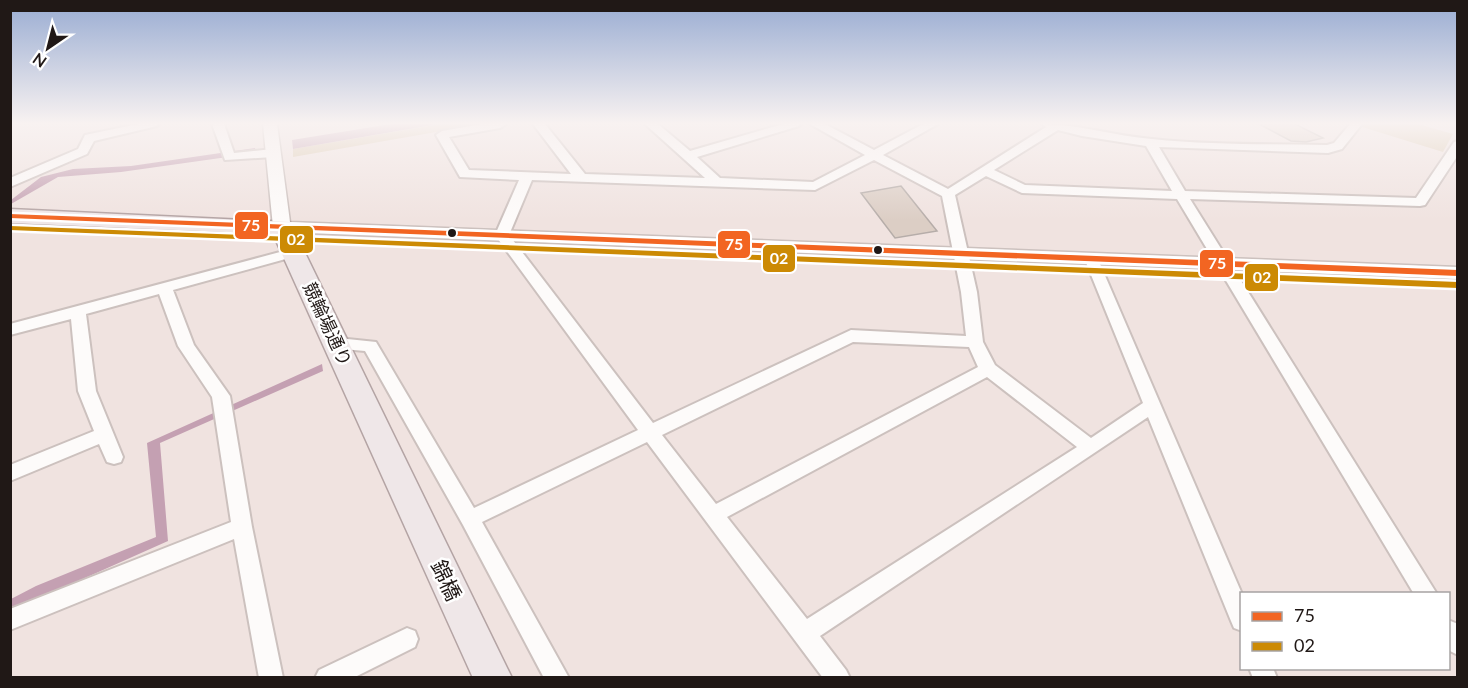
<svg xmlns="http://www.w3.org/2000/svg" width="1468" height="688" font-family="Lato,'Noto Sans JP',sans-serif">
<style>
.green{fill:#dccbb1}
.water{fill:#c4a0b2}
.building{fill:#dccec5;stroke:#b6ada9;stroke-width:1.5}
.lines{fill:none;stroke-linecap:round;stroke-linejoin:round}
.minor-casing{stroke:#ccc1be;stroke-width:4}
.tertiary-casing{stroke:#ccc1be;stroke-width:3}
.primary-casing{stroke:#b4a4a4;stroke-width:3}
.minor{fill:#fdfbfa;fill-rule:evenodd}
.tertiary{fill:#fdfbfa;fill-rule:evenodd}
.primary{fill:#efe7e8;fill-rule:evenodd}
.bus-1-casing{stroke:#fff;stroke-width:5}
.bus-2-casing{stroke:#fff;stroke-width:5}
.bus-1{fill:#f26522;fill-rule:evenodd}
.bus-2{fill:#cc8a04;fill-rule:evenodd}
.bus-dot{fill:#201816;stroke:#fff;stroke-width:2}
.labels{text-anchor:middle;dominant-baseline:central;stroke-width:5;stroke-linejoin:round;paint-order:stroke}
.street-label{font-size:18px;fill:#201816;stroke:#fff}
.near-street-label{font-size:21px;fill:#201816;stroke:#fff}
.line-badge{stroke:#fff;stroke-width:2}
.badge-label{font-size:16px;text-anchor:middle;font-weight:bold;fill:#fff}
</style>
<rect width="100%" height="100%" fill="#f0e3e0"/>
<!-- green -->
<path class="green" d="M440,124H482L293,157V149Z
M1361,124H1418L1453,134L1443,152L1359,126Z"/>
<!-- water -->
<path class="water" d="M391,124H438L293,149L292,140Z
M255,148L256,153L121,172L58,177L11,204V200L41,177L73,169L131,166Z
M322,364L323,371L160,443L168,541L11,611V599L36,586L156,537L147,443Z"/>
<!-- building -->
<path class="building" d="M1259,124H1295L1323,138L1306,142L1291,141Z
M901,186L937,231L895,238L861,193Z"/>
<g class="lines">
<!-- minor casing -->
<g class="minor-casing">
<path id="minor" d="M138,124H159L157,126L94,141L87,154L10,187V178L78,149L85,135Z
M212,124H224L234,153L273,149L279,153L273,157L225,160Z
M482,124H506L500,128L449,137L469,170L571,174L533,124H545L585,174L705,178L645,124H658L690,151L783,124H801L799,126L697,157L720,178L813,182L865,155L810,124H825L874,150L923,124H938L883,155L948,189L1046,127L1042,124C1079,124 1115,136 1152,139C1210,145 1269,144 1327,145L1334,143L1350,124H1362L1342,149L1328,153L1159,147L1185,191L1416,198L1454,142L1458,141V155L1425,205L1420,206L1190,199L1437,594H1414L1177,199L1022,193L986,176L955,195L977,292L983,342L995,365L1091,438L1143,403L1085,260L1092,256L1097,257L1242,594V631L1234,628L1231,621L1148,417L820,636L846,670L850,678H823L647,442L482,522L569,678H544L463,525L365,351L332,348L330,344L332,340L338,338L376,342L474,508L638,430L495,235L519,180L460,177L436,135L442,131ZM1058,130L1082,136L1146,146L1172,191L1025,185L994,170ZM874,160L942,196L961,292L966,336L851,330L653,423L509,235L532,180L815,190ZM853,342L969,347L978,367L716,504L662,435ZM987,377L1077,447L807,619L727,517Z
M295,248L300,249L302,252L300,255L173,290L194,345L230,396L252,527L283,678H259L234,539L10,630V609L231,522L212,397L178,346L159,294L86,314L96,391L123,457L121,462L114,464L107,462L99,444L10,481V465L94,431L78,391L71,319L10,335V324Z
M1448,620L1458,624V655L1448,650Z
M407,628L415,631L418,639L415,647L353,678H315L319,670Z
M1249,668H1273L1277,678H1253Z"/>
</g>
<!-- tertiary casing -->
<g class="tertiary-casing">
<path id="tertiary" d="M263,124H277L290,222L1458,267V279L282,232L276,231L273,227Z"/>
</g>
<!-- primary casing -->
<g class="primary-casing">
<path id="primary" d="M10,209L290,222L512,678H473L273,234L10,223Z"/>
</g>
<!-- minor -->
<use href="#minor" class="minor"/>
<!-- tertiary -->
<use href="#tertiary" class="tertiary"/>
<!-- primary -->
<use href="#primary" class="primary"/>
<!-- bus-1 casing -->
<g class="bus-1-casing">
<path id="bus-1" d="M10,214L1458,270V276L10,218Z"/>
</g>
<!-- bus-2 casing -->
<g class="bus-2-casing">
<path id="bus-2" d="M10,226L1458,282V288L10,230Z"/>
</g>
<!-- bus-1 -->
<use href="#bus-1" class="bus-1"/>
<!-- bus-2 -->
<use href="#bus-2" class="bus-2"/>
</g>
<!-- sky -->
<linearGradient id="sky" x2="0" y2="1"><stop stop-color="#99acd2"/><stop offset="0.56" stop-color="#f8f2f1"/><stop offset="1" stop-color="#f8f2f1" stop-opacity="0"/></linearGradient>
<rect width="1468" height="220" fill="url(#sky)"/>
<!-- markers -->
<g class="bus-dot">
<circle cx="452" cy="233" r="5"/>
<circle cx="878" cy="250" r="5"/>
</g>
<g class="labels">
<!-- street labels -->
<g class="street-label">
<text transform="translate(328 324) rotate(65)">競輪場通り</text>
</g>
<!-- near-street labels -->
<g class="near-street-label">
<text transform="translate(447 580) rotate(65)">錦橋</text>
</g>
</g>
<g class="line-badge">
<rect x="234" y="211" width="35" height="29" rx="6" fill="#f26522"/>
<rect x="279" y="225" width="35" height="29" rx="6" fill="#cc8a04"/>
<rect x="717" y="230" width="34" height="29" rx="6" fill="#f26522"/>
<rect x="762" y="244" width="34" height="29" rx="6" fill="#cc8a04"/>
<rect x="1199" y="249" width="35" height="29" rx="6" fill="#f26522"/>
<rect x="1244" y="263" width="35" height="29" rx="6" fill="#cc8a04"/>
</g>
<g class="badge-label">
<text x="251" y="231">75</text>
<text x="296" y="245">02</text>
<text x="734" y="250">75</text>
<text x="779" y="264">02</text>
<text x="1217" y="269">75</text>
<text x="1262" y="283">02</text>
</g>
<!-- border -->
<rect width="1468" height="688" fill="none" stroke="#201816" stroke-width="24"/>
<!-- legend -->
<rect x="1240" y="592" width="210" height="78" fill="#ffffff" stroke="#a6a3a2" stroke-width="1.5"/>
<rect x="1252" y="612" width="30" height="9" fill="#f26522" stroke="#a6a3a2" stroke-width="1.5"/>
<text x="1294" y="622" font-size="18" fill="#201816">75</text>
<rect x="1252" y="642" width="30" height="9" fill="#cc8a04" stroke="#a6a3a2" stroke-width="1.5"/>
<text x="1294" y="652" font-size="18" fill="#201816">02</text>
<!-- north arrow -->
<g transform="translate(48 48) rotate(215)" stroke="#ffffff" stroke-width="4.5" paint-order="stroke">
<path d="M0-4.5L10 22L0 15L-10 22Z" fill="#201816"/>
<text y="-9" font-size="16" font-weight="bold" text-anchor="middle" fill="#201816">N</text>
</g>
</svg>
